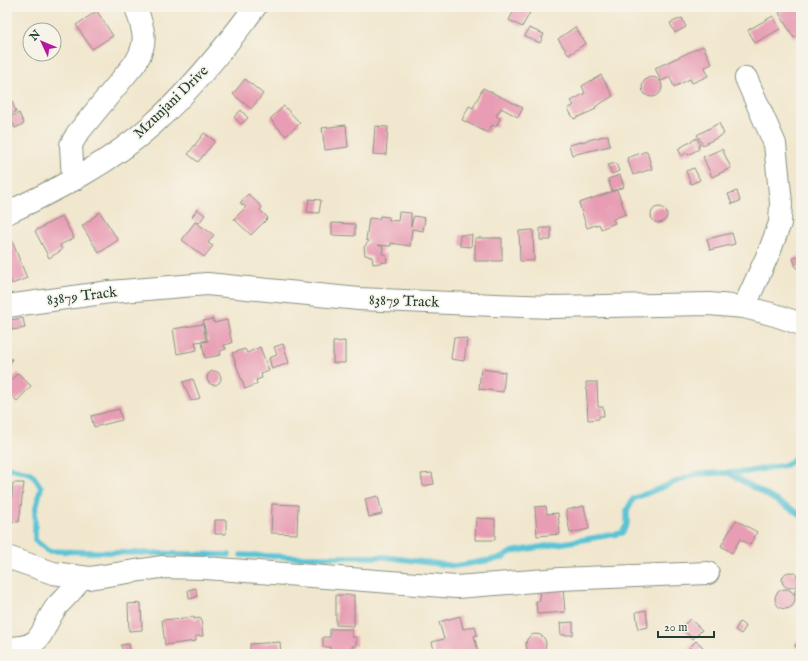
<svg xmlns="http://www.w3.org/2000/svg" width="808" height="661" font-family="'IM FELL English',serif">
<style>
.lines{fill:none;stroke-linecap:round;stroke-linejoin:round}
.stream{stroke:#5ac3d5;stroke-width:5.5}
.building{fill:#e89db4}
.minor-casing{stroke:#889281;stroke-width:24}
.major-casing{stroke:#889281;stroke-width:24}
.minor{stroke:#fff;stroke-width:22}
.major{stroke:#fff;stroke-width:22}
.labels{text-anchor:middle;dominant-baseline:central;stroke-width:3.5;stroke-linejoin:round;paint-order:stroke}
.street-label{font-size:15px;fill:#1f3d34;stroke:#f7f3e8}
</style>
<rect width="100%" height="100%" fill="#f7f3e8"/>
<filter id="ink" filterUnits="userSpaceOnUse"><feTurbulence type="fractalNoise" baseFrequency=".025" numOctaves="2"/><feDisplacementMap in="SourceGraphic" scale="8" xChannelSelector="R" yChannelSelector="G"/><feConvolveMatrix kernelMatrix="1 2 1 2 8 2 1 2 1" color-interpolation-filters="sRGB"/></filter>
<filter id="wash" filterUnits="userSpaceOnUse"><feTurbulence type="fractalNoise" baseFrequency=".012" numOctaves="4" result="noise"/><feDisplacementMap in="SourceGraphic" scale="16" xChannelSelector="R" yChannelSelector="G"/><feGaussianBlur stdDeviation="0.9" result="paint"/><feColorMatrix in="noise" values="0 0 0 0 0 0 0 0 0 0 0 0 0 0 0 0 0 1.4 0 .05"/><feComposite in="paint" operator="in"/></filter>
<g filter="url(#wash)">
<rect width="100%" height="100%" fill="#f1e7ce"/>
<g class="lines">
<!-- stream -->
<path class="stream" d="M7,467L31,473L41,487L35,512V540L48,551L229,555
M729,473L801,515
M241,555L300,557H385L455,566L502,558L511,552L622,533L627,524V510L633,499L695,474L746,472L785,465L801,456"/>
</g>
<g id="blocks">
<!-- building -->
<path class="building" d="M516,7H533L522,27L509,20Z
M789,7H801V34L794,38L779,13Z
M97,11L113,36L92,49L76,25Z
M773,16L780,29L755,43L748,30Z
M682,18L686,27L675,33L670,23Z
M575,27L586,43L569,55L558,39Z
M529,28L544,34L540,43L525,36Z
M703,46L712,64L705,67L708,76L692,83L690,79L674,87L670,77L661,81L655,68Z
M601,75L613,96L595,107L596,109L574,119L568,109L574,105L571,101L585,93L582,86Z
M642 87a10 10 0 1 1 20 0a10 10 0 1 1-20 0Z
M245,79L263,94L251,109L233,94Z
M483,88L523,108L518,117L501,108L496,116L500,118L496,127L492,125L488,133L462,120L469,106L473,108Z
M12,101L16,112L8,115L7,103Z
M284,106L300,123L286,136L270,119Z
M241,110L248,118L241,124L234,117Z
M19,113L24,124L15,128L10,117Z
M719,123L724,134L703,145L697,135Z
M346,125L348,147L325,150L322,128Z
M375,126L388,127L386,155L373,154Z
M204,133L215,141L198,162L188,154Z
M608,135L610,146L572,155L569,145Z
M697,138L700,145L698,146L699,149L688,155L687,152L682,156L678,149Z
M722,149L731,168L712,177L703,157Z
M647,151L652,169L633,175L627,158Z
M616,163L619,171L612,174L608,165Z
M694,168L700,180L691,184L686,171Z
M620,175L624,187L612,191L608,179Z
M617,190L626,214L613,219L615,223L601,229L599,224L587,228L579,203Z
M737,191L740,201L732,204L728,194Z
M248,194L262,207L260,210L268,218L251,235L234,219L246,207L240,203Z
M309,199L321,200L319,213L307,212Z
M651 215a8 8 0 1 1 16 0a8 8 0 1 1-16 0Z
M197,209L205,215L199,223L192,217Z
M100,212L118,240L99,253L82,226Z
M399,212L411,213V226L414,216L425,218L423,231L412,229L410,246L391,243V246L378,245L383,247L382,254H386L387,262L373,264L372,257L365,255L364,247L369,241L366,240L369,218L379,219L380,216L389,217V220L398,221Z
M62,216L74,238L60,245L62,250L49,258L35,231Z
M195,222L214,235L208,243L213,246L204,257L182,240Z
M332,223L355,224V236L332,235Z
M540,228H551V240H540Z
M533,230L534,261H520L519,231Z
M732,233L735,244L710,250L707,239Z
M460,235H472L471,247L460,246Z
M10,236L27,278L12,284L7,271V237Z
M475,238H502V261H475Z
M801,256V267L796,268L793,258Z
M23,318L25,328L12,330L10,320Z
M213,319L214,323L227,320L232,343L224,345L226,349L220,351L221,355L205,358L202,342L208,341L203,321Z
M203,324L206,341L195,342L197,350L177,354L173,329Z
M454,337L467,339L464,361L451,359Z
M345,341V363H333V342Z
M283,344L289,363L272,369L269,358L277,355L274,347Z
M260,347L269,371L261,374L262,378L256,380L257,384L245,389L232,353L245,349L247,353Z
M7,357L12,359L9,367H7Z
M481,369L505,372L503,392L479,389Z
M207 378a7 7 0 1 1 14 0a7 7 0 1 1-14 0Z
M18,373L31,386L17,401L7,391V384Z
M193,379L200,398L191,401L183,382Z
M586,382H597L598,407H603L604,416H599V419L588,420Z
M119,409L122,420L94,427L91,416Z
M432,473L434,484L423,486L421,474Z
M13,483H24L19,522L8,521L9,507H11Z
M378,496L382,514L369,517L365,499Z
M272,504L298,505L297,534L271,533Z
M546,506L547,514L558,513L560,534L537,536L535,507Z
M584,506L589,529L570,533L566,510Z
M476,518L495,519V540H475Z
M215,520H226V534H215Z
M736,520L757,532L750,545L740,539L732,553L721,546Z
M782 580a8 8 0 1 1 16 0a8 8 0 1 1-16 0Z
M798,585L801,586V597L794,593Z
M196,588L197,597L189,599L188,590Z
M563,588L565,612L537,614L536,601H540L539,590Z
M775 599a10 10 0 1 1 20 0a10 10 0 1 1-20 0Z
M336,595H354V626L336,625Z
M141,603L142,630L129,631L128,604Z
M646,610L648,627L638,629L636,612Z
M460,616L463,629L475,626L477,635L474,636L478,651L472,652V654H435L432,642L444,639L439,622Z
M194,617V619L201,618L203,636H196V641L165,645L162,620Z
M690,619L702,630L693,639L681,628Z
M573,622V635H561L560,623Z
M740,622L746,627L741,634L735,630Z
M330,629H352V637H356V646H352V654H330V647H323V637H330Z
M526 644a10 10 0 1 1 20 0a10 10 0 1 1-20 0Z
M696,641L703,647L696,654L689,648Z
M280,642L281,654H250V644Z
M797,642L801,645V649L795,646Z
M129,644L131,653L123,654L121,645Z"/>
</g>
</g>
<g filter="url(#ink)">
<use href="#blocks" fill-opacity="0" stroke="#889281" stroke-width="1"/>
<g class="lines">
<!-- minor casing -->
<g class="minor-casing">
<path id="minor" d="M73,180L71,145L77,134L136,62C149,40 143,30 136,7
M7,306L110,292L207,284L359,299L495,305L552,307L709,304L744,307L775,315L801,324
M744,307L770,250L780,223L781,203L775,144L746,78
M7,557L53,573L89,578L161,567L206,568L456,587L560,579L708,573
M7,648C47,648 38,631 57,606C66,596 75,589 81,577"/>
</g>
<!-- major casing -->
<g class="major-casing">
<path id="major" d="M7,213C58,189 110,163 152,125C191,90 224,49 255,7"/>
</g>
<!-- minor -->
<use href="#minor" class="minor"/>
<!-- major -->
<use href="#major" class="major"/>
</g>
</g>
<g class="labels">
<!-- street labels -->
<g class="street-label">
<text transform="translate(171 102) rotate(-44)">Mzunjani Drive</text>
<text transform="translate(82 296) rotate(-7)">83879 Track</text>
<text transform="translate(404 301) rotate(2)">83879 Track</text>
</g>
</g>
<!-- margin -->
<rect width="808" height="661" fill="none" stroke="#f7f3e8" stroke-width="24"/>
<!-- north arrow -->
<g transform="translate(42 42) rotate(314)"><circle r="19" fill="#f7f3e8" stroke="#a1aaa0"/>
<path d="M0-3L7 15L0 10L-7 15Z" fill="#b5179e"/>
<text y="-6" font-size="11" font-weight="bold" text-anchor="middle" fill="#1f3d34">N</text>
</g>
<!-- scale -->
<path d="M658 631v6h56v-6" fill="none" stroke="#1f3d34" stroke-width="2"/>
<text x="664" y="631" font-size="12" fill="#1f3d34" stroke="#f7f3e8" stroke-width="3" paint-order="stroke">20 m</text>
</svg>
